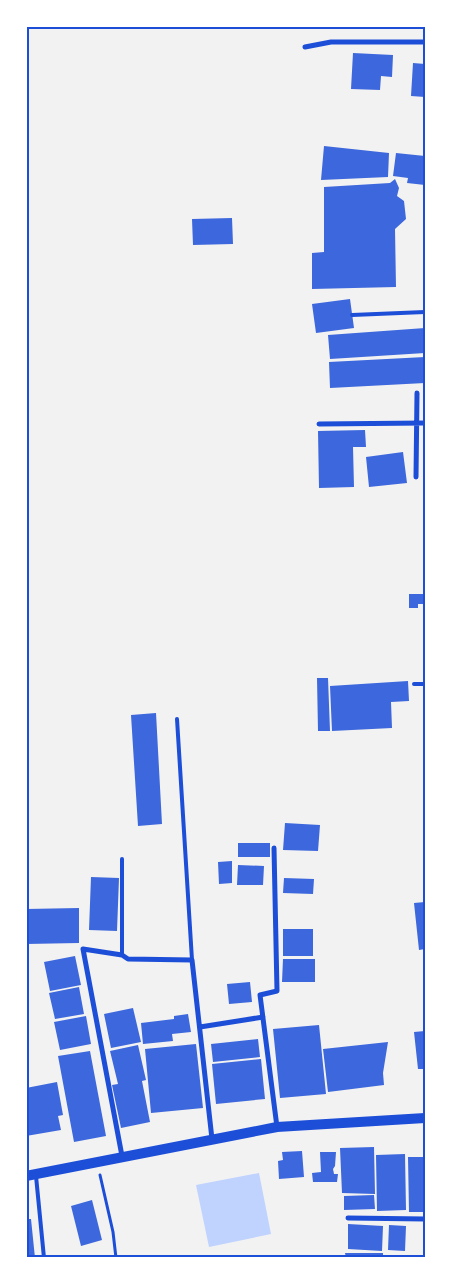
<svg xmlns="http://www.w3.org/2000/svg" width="451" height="1284" font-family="Montserrat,sans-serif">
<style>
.water{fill:#bfd3fe}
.building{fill:#3d67dc}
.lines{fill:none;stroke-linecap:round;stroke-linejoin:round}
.path{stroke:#1d4ed8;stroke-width:3}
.service{stroke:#1d4ed8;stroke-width:4}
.minor{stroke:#1d4ed8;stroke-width:5}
.secondary{stroke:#1d4ed8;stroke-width:10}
.neatline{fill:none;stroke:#1d4ed8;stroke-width:2}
</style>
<rect width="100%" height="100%" fill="#f2f2f2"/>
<!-- water -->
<path class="water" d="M259,1173L271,1234L209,1247L196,1185Z"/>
<!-- building -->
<path class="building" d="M353,53L393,55L392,77L381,76L380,90L351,89Z
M413,63L425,64V97L411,96Z
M324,146L389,153L388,177L321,180Z
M396,153L425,156V185L407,183L408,178L393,176Z
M395,179L399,188L397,196L404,201L406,219L395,229L396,287L312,289V253L324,252V187L390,183Z
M232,218L233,244L193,245L192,219Z
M350,299L354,328L316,333L312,304Z
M425,328V353L330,359L328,335Z
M425,357V383L330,388L329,362Z
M365,430L366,447H353L354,487L319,488L318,431Z
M403,452L407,483L369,487L366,457Z
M409,594H425V604H418V608H409Z
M317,678H328L330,731H318Z
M408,681L409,701L391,702L392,728L332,731L330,686Z
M156,713L162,824L138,826L131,715Z
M285,823L320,825L318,851L283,850Z
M238,843H270V857H238Z
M232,861V883L219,884L218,862Z
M238,865L264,866L263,885H237Z
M91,877L119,878L117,931L89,930Z
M284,878L314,879L313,894L283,893Z
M425,902V949L419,950L414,903Z
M79,908V943L26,944V909Z
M283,929H313V956H283Z
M75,956L81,985L50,991L44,962Z
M283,959H315V982H282Z
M250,982L252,1002L229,1004L227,984Z
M79,987L84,1014L55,1019L49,993Z
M133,1008L141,1042L111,1048L104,1014Z
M188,1014L191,1032L172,1034L173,1041L143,1044L141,1023L174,1019V1016Z
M86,1016L91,1044L60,1050L54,1022Z
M319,1025L326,1094L280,1098L273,1029Z
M425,1031V1069H418L414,1032Z
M258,1039L260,1057L213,1062L211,1044Z
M388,1042L383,1073L384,1085L328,1092L323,1049Z
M196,1044L203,1108L151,1113L145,1049Z
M138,1045L146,1080L142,1081L150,1122L121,1128L112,1085L118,1084L110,1051Z
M90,1051L106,1136L74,1142L58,1056Z
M261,1059L265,1099L216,1104L212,1064Z
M57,1082L63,1115L58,1116L61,1130L26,1136V1088Z
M374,1147L375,1194L342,1193L340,1148Z
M302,1151L304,1177L279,1179L278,1161L283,1160L282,1152Z
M320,1152H336L335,1166L333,1169L334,1174H338L337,1182H313L312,1173L321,1172Z
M405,1154L406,1210L377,1211L376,1155Z
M408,1157H425V1212H409Z
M374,1195L375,1209L344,1210V1196Z
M92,1200L102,1240L81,1246L71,1206Z
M26,1219H31L35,1258H26Z
M348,1224L383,1226L382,1251L348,1249Z
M389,1225L406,1226L405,1251L388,1250Z
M345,1253H383V1258H346Z
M386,1256H406V1258H386Z"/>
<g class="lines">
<!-- path -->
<path class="path" d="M100,1175L113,1232L116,1258"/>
<!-- service -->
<path class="service" d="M352,315L425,312
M414,684H425
M177,719L192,960
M122,955V859
M36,1176L44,1258"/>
<!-- minor -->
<path class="minor" d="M305,47L331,42H425
M319,424L425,423
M416,477L417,393
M274,848L277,991L260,995L277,1127
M200,1027L263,1017
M122,1156L83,949L122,955L128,959L192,960L212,1139
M348,1218L425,1219"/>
<!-- secondary -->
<path class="secondary" d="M26,1176L277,1127L425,1118"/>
</g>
<!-- border -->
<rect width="451" height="1284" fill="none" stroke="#ffffff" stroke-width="55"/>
<rect x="28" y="28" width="396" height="1228" class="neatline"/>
</svg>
